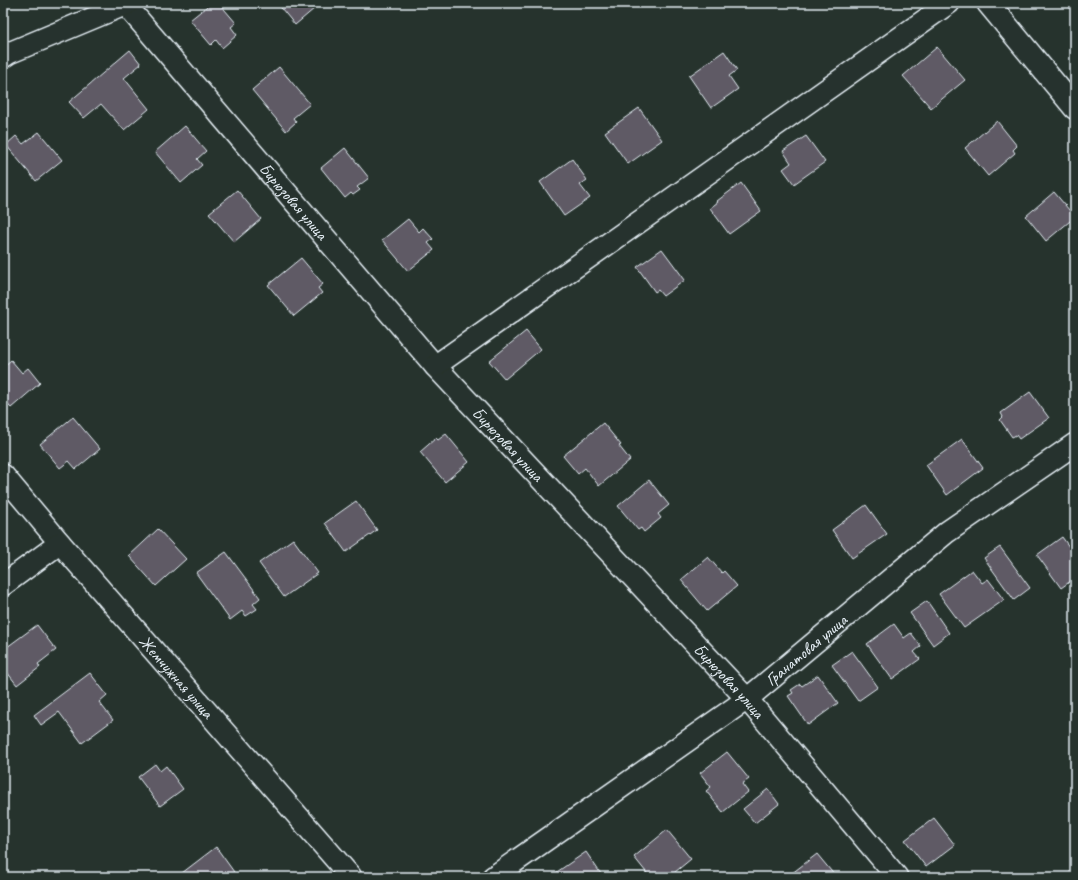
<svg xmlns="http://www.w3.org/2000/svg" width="1078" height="880" font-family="Caveat,sans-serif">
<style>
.building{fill:#5f5a65;stroke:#e8f1f8}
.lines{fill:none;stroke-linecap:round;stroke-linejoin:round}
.minor-casing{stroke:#e8f1f8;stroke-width:24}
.secondary-casing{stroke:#e8f1f8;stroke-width:25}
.minor{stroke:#26332d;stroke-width:21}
.secondary{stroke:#26332d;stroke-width:22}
.labels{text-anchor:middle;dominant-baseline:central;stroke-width:3;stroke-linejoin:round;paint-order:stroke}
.street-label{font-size:17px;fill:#e8f1f8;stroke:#26332d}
</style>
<rect width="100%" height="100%" fill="#26332d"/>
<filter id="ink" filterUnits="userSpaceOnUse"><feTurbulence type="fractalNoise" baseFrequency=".025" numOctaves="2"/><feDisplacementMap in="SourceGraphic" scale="8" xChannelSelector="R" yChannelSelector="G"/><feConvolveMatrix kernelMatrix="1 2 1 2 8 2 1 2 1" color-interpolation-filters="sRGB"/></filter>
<g filter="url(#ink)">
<!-- building -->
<path class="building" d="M211,3H219L236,23L231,27L237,35L222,48L216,40L211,45L190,20Z
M277,3H321L295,25Z
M937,47L965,80L931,108L903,76Z
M130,50L141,64L124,78L149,109L124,130L101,104L84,118L69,102Z
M724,51L737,70L729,76L738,89L711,108L689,76Z
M279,67L310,104L293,118L296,122L286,131L252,90Z
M639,108L662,140L628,164L605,132Z
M997,121L1017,146L1013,150L1015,153L988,176L965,148Z
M185,126L206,151L197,159L202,165L181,183L155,152Z
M39,132L62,160L36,181L6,145L16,136L23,144Z
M806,136L825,162L794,184L783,169L791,163L783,151Z
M345,148L369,178L357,187L360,190L353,195L351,193L345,198L321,168Z
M572,159L587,180L580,185L590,198L564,216L540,182Z
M741,183L761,211L729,234L710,208L718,202L717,201Z
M237,190L261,219L234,242L209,213Z
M1054,192L1075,217L1046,241L1026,216Z
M408,219L419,232L423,228L433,239L428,243L434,250L408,271L382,240Z
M662,249L685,280L663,296L658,290L655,292L637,267Z
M301,258L323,284L318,288L322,293L294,316L268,285Z
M526,331L541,349L505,379L489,361Z
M11,360L22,373L28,368L40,383L11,408L3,399V367Z
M1030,392L1049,418L1019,439L1016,435L1012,437L1000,420L1003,417L1001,413Z
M73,417L100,449L76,469L69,461L60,468L40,444Z
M603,423L621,445L619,446L630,460L599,486L585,468L578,474L563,456Z
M446,434L469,462L445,482L420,452L436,438L438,440Z
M962,439L983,468L947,495L926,465Z
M649,480L669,505L658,514L661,518L644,532L641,528L638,530L618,506Z
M356,501L377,530L346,552L325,523Z
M866,505L887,534L852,558L832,530Z
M158,529L186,559L156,586L129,556Z
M1062,537L1075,555V578L1061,588L1037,555Z
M293,539L318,573L284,597L259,563Z
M1000,547L1030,588L1014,600L984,558Z
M226,552L260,598L253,604L257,609L246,616L242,611L230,620L196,573Z
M708,557L722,573L724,571L737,586L707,611L681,580Z
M972,570L982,583L988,579L1004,600L964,628L939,594Z
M927,601L949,633L933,645L910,613Z
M894,624L904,638L911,633L921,646L914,652L920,659L892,679L867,644Z
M37,625L56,650L38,664L40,667L17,685L3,667V650Z
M852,651L878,687L858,701L832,665Z
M90,673L107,695L99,702L113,720L82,743L59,712L41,725L34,715Z
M818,675L838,703L808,725L788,696L793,693L791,690L800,684L802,686Z
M727,752L749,779L742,784L748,792L723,812L706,791L711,787L700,773Z
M155,764L160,771L166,766L183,789L160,806L138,777Z
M768,789L779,804L755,823L743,809Z
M934,818L955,845L926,867L905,840Z
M667,830L691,859L669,877H650L634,857Z
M216,847L234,872L228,877H185L182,873Z
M586,852L603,877H552L551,876Z
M817,854L836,877H794L791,874Z"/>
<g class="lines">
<!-- minor casing -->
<g class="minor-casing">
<g id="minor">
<path id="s1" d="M126,5L435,366L747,699L897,877"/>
<path d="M3,57L9,53L129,3"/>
<path d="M435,366L949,3"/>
<path id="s2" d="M3,475L60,543L351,877"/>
<path d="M3,585L60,543"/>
<path id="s3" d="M493,877L747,699L947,532L1075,444"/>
</g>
</g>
<!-- secondary casing -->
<g class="secondary-casing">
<path id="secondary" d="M988,3L1075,108"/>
</g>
<!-- minor -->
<use href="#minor" class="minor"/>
<!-- secondary -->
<use href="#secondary" class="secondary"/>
</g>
</g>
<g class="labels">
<!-- street labels -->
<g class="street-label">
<text stroke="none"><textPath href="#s1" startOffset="258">Бирюзовая улица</textPath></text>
<text stroke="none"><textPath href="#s1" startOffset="582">Бирюзовая улица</textPath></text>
<text stroke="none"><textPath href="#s3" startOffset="387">Гранатовая улица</textPath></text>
<text stroke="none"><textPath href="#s2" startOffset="266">Жемчужная улица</textPath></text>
<text stroke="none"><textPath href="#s1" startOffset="906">Бирюзовая улица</textPath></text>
</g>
</g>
<!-- margin -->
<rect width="1078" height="880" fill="none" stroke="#26332d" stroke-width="16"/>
<rect x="8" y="8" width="1062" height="864" fill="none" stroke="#e8f1f8" stroke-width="1.5" filter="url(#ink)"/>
</svg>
